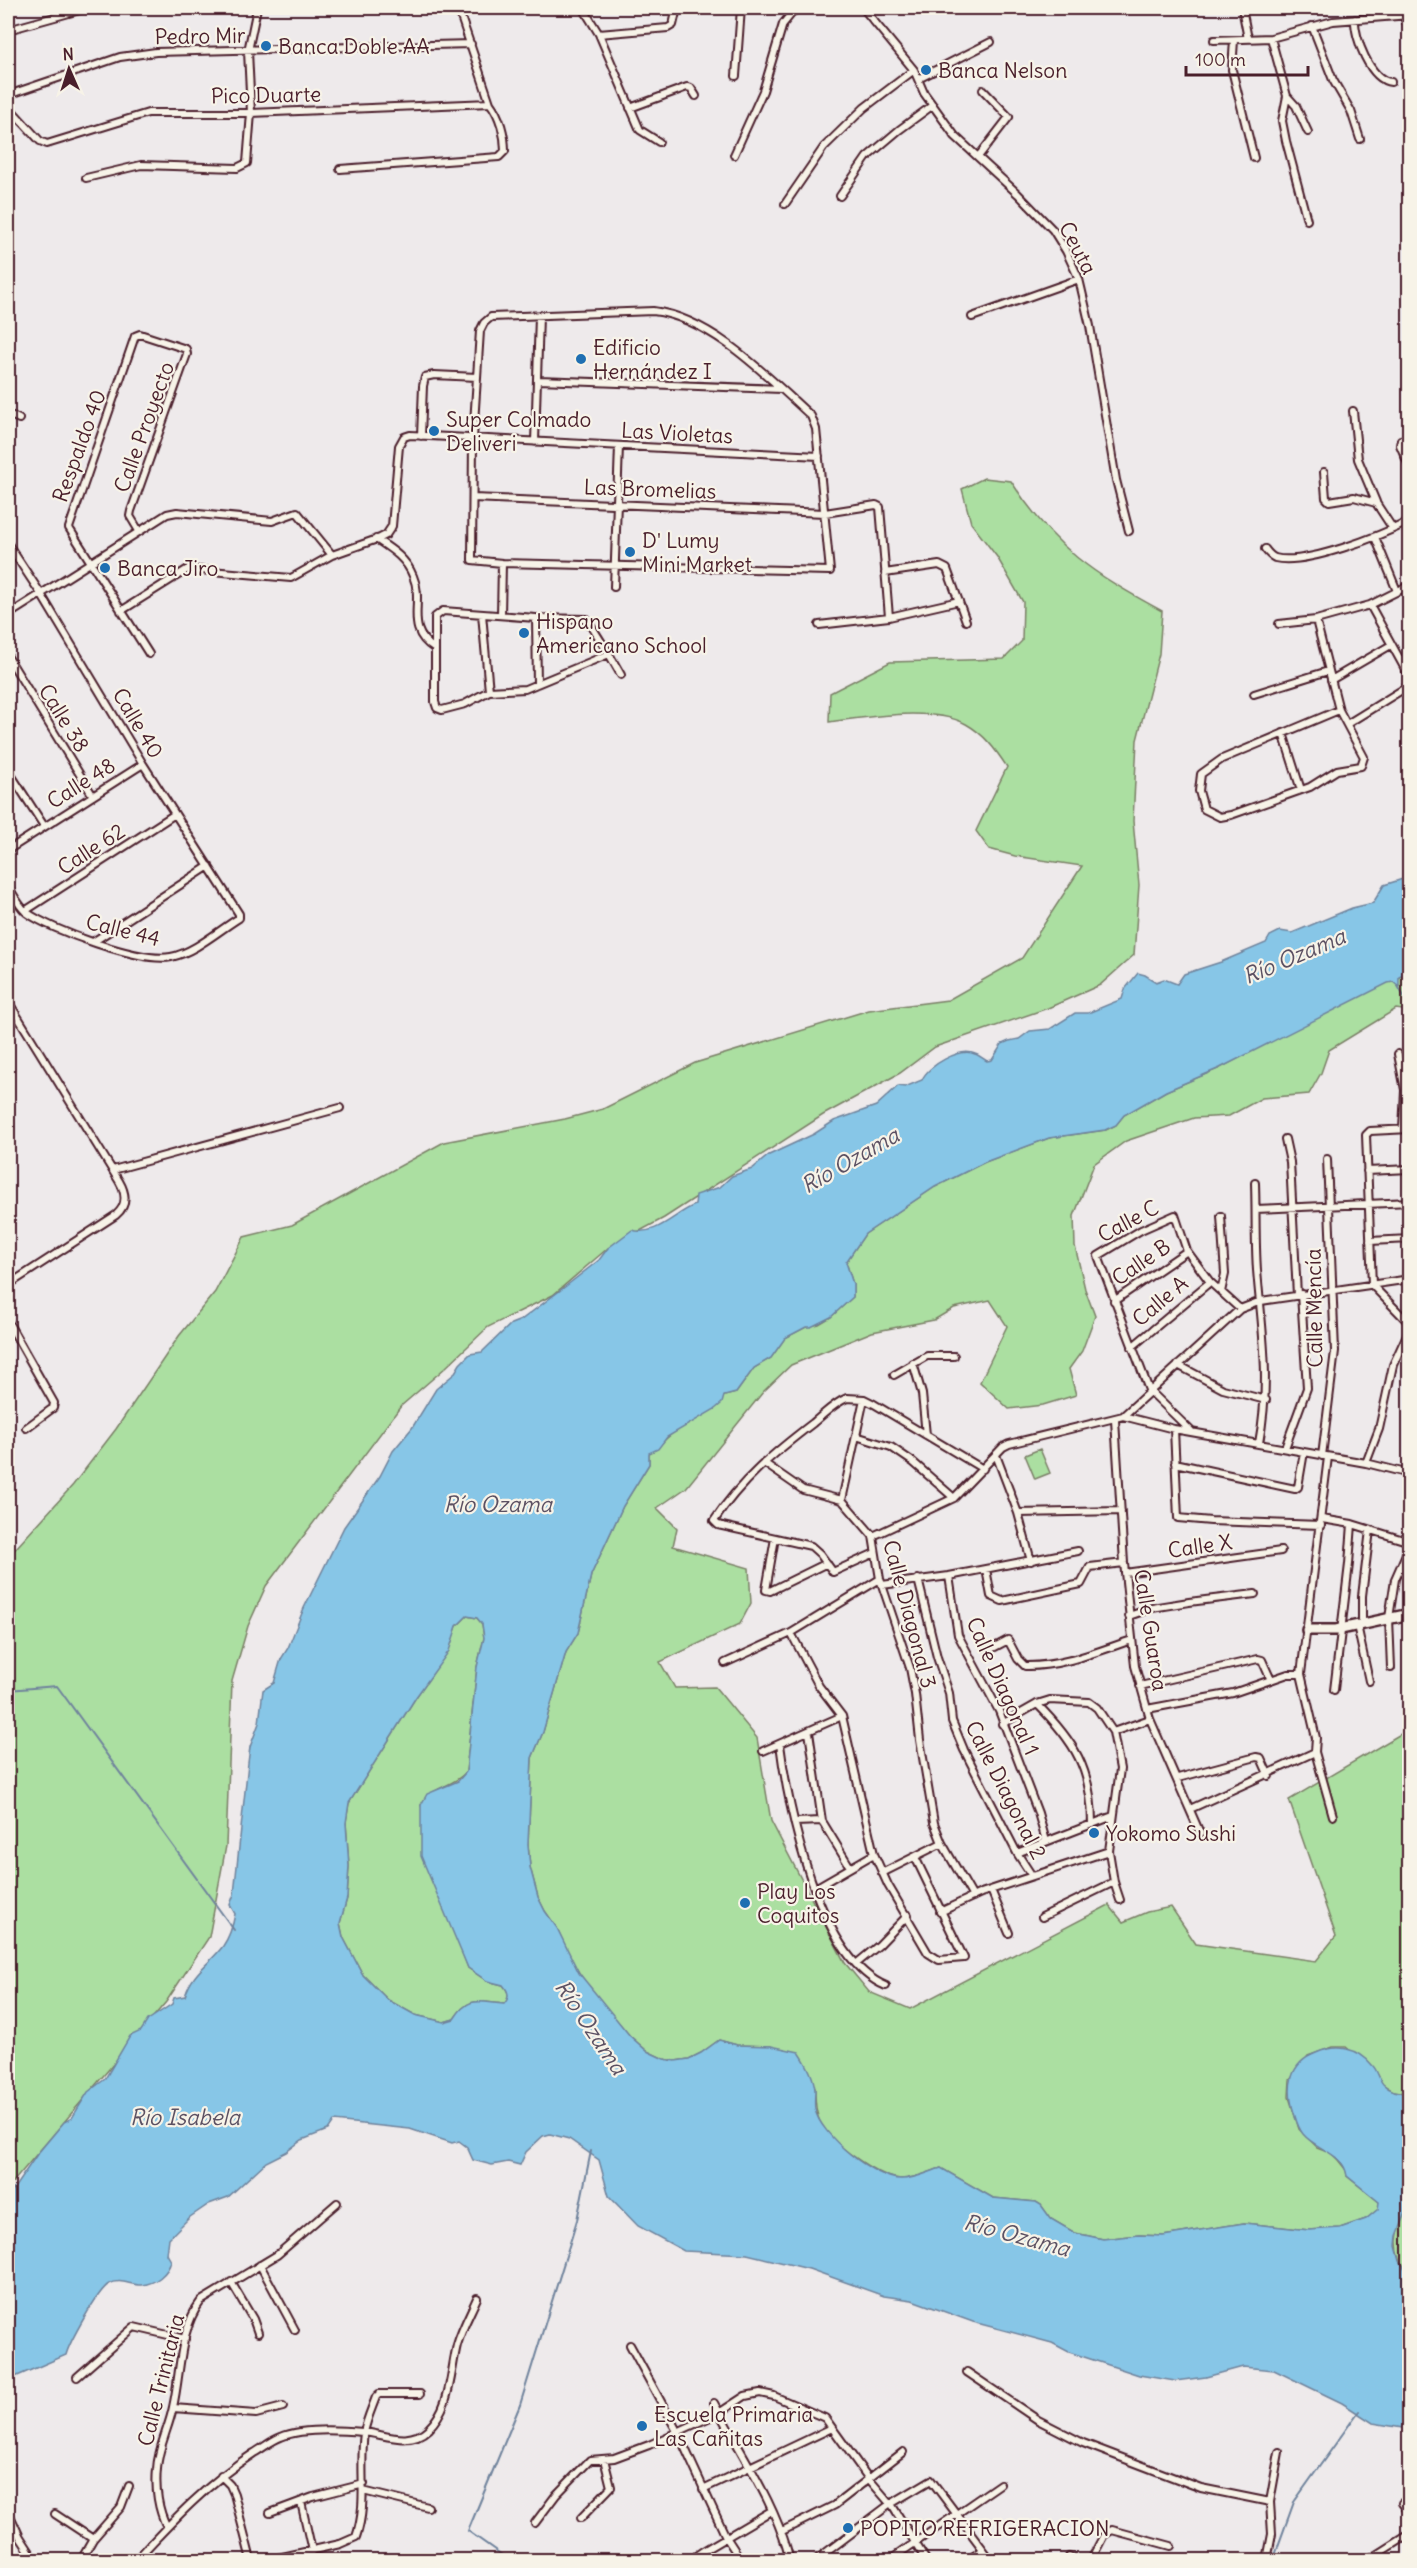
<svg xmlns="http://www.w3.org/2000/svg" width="1417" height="2568" font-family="Delius,sans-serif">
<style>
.green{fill:#abdfa1;stroke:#7a7f66;stroke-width:1.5}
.water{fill:#87c6e7;stroke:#6f839c;stroke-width:1.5;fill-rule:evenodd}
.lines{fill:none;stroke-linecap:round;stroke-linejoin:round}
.stream{stroke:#6f839c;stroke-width:2}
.street-casing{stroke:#4a1f2b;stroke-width:10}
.secondary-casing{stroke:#4a1f2b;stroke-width:14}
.street{stroke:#f7f3e8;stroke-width:6}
.secondary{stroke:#f7f3e8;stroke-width:9}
.poi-dot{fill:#1f6fb2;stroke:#f7f3e8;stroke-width:2}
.labels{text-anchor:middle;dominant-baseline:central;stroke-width:4.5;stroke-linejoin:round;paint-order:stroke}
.street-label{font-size:21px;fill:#4a1f2b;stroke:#f7f3e8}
.poi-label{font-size:21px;fill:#4a1f2b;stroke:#f7f3e8;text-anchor:start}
.water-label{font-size:22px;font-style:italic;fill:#5c5163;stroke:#f7f3e8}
</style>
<rect width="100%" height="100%" fill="#eeeaeb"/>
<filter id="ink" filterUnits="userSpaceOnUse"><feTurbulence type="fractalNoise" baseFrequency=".0167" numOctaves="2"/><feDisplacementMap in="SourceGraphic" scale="12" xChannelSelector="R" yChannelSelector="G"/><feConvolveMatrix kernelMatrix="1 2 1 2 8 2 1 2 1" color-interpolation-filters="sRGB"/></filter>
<g filter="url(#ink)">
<!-- green -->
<path class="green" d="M984,478L1011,481C1055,549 1092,573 1162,611L1159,654L1137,740L1133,821L1139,885L1134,955L1100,985L1048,1008L935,1047L900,1073L823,1115L664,1218L608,1248L553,1295L488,1327L445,1368L401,1406L266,1586L248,1626L232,1681L226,1846L209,1937L166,2002L8,2188V1557L73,1485L116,1429L179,1336L215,1292L244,1237L292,1225L444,1142L565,1119L603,1109L695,1063L869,1010L948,1000L1022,958L1082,866L1015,856L989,849L976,831L1007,767C996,750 984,734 966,724C933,706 866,717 829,722L830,693L890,662L1004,659L1022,641L1023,602L997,557L971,523L962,489Z
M1409,972V1011L1396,1009L1329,1050L1321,1073L1309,1094L1262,1098L1229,1116L1194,1118L1126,1141L1094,1164L1074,1216L1075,1246L1085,1289L1095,1316L1082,1351L1069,1369L1076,1395L1043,1405L1009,1409L980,1382L1007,1326L990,1300L954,1308L934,1320L872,1332L791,1365L763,1392L686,1488L657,1508L677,1528L673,1546L749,1568L751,1603L740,1624L660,1662L675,1688L715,1687L757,1738L771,1821L845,1963L869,1992L910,2009L1109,1905L1123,1922L1147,1912L1171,1907L1196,1944L1316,1961L1336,1936L1289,1800L1404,1732L1410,1758L1409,2093L1393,2091L1382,2084L1378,2075L1346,2047H1333L1308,2056L1290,2080L1289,2097L1299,2129L1317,2147L1330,2152L1338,2160L1346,2170L1347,2176L1379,2202V2209L1366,2219L1340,2228L1309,2230L1244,2223L1163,2236L1139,2235L1103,2239L1075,2233L1051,2219L1041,2205L1036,2202L993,2198L941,2168C928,2172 915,2179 901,2179C880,2178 839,2148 826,2132C816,2120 815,2104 815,2088L771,2046L737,2045L719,2040L701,2053L689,2059L675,2061L664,2059L647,2051L630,2036L586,1984L570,1958L557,1928L545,1911L538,1897L530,1867L528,1844L532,1758L543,1732L566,1652L578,1633L591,1575L623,1506L649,1464V1453C659,1449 660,1444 667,1438C685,1421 710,1416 724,1396L736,1393L754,1368L771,1358L785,1338L806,1327L819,1324L831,1317L853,1297V1284L846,1262L865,1234L935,1187L985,1162L1049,1138L1106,1130L1116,1125L1124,1115L1166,1091L1220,1068L1339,1005L1388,982L1398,980L1399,977Z
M1040,1449L1050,1473L1035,1479L1025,1455Z
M467,1616L477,1618L482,1624L484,1638L477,1667L466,1772C452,1788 431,1786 421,1805L456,1935L468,1968L487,1981L503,1985C509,1992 510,1996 505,2004C479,2002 469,1995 454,2019L444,2022L415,2015L388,2000L363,1975L343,1937L340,1923L347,1898L349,1866L346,1822L349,1803L416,1697L448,1651L457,1626Z
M1409,2205V2275C1391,2252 1395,2229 1409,2205Z"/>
<!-- water -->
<path class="water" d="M1409,877V972L1399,977V987L1393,982L1388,983L1220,1068L1166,1091L1124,1115L1116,1125L1105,1130L1049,1138L985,1162L935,1187L865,1234L846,1262L853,1284V1297L831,1317L811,1327H806L785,1338L771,1358L754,1368L736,1393L724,1396L722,1403L715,1409L667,1437L658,1449L649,1453V1464L623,1506L591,1575L578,1633L566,1652L543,1732L532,1758L528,1844L530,1867L538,1897L545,1911L557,1928L579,1973L630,2036L647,2051L664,2059L675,2061L689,2059L701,2053L719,2040L737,2045L771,2046L799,2052C807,2064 814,2077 815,2090C815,2096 814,2103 815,2109C820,2135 874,2179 901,2179C915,2179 928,2172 941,2168L993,2198L1036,2202L1041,2205L1051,2219L1075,2233L1103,2239L1139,2235L1163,2236L1244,2223L1309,2230L1340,2228L1366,2219L1378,2209L1379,2202L1347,2176C1344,2153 1316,2150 1303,2134C1298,2128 1296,2120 1294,2113C1286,2088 1289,2063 1316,2053C1337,2044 1358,2047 1373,2066C1378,2071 1379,2081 1384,2085C1391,2092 1400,2093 1409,2093V2205L1397,2236L1396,2246L1400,2261L1409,2275V2429L1373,2423L1342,2403L1274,2370L1243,2367L1206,2377L1175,2381L1139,2375L1069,2352L1052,2343L973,2322L912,2300L884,2296L809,2269L747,2254L684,2251L638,2226L609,2196L599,2160L569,2139L550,2134L543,2136L526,2152L520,2165L508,2162L492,2165L473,2160L467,2147L459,2141L452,2143L410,2129L334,2121L328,2130L302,2140L286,2152L266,2162L228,2197L209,2204L190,2217L169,2238L167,2254L171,2261C168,2274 155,2284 141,2285C129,2285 121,2278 109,2284C98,2290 69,2343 66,2355L8,2380V2197L38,2153L64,2122L72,2118L88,2092L105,2079L130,2036L141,2031L148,2020L172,2004L174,1998L185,1996C193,1971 209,1965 223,1946C230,1936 233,1925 235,1914L230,1905L234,1894L248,1763L250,1747L259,1723L263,1690L274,1683L281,1659L288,1648L304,1608L344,1527L380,1476L393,1451L412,1428L436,1389L454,1374L460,1364L470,1354L482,1352L511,1324L521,1320L566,1286L599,1260L608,1248L632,1230C656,1237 675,1213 695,1205L696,1195L720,1187L732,1176L752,1169L769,1155L814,1134L834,1121L876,1106L898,1086L905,1087L922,1080C927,1066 960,1047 975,1054C979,1055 983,1059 987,1061L992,1060L1002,1044L1009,1041L1019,1039L1030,1031L1050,1029L1075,1013H1088L1122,999L1125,989L1138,973L1145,975L1156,982L1164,979L1177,984L1184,974L1221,962L1266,943L1270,936L1280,931L1292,933L1352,908L1373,903L1384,885ZM467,1616L477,1618L482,1624L484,1638L477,1667L466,1772L458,1781L427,1794L421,1805V1856L468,1968L487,1981L503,1985C509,1992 510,1997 504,2004C479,2002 469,1995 454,2019L444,2022L415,2015L388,2000L363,1975L343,1937L340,1923L347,1898L349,1866L346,1823L349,1803L416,1697L449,1651L457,1626Z"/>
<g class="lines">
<!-- stream -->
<path class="stream" d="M1398,986L1410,1007
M8,1690L57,1686L234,1930
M509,2560L468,2531L520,2405L577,2220L591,2151
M1273,2560L1294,2502L1359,2411"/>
<!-- street casing -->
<g class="street-casing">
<path id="street" d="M583,8L599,34L640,130L659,142
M863,8L914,70L924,93L955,136L1018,194L1053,230L1066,251L1079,279L1090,326L1116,480L1129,531
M1242,8L1248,39
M1404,17L1410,32
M1355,19C1354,37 1370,80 1391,82
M1312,26L1333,80L1351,111L1360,139
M8,30L87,8
M599,34L668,28L673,25L677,8
M1271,38L1287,96L1282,121L1286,141L1307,220
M1214,40L1271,38L1333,21L1410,15
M1234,40L1232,70L1254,158
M736,76L741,8
M918,79L991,42
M8,95L120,57L156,52L471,44
M1287,96L1296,106L1308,132
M8,106L40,141L47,144L148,113H251L490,103
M630,108L687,87L691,88L696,96
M734,155L763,91L783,24L796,8
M978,157L1009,117L983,90
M340,169L499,157L505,151C505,135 500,116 490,103L458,8
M86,178L141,165L237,168L247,163L251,113L248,51L257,8
M840,196L867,157L899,130L933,105
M785,204L824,147L864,108L914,70
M653,311C712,318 768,377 811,416L816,429L830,571L502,563L472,560L473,439L480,331L484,323L491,317Z
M972,317L1079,279
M539,380L781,389
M1353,411L1358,459L1376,502
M8,414L19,419
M421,436L423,386L425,377L434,375L477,377
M1410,438L1401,440L1400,445L1410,468
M535,442L539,316
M1324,472L1326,498L1329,501L1354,497L1376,503L1393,529
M473,498L825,513L876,505L880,507L889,617
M139,531L130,516L131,511L187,354L186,349L140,334L135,336L69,528L149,654
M1375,537L1397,591
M376,539C391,549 406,558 413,576C425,603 403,629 435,649
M8,544L41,594L143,764L239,914V918C218,931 195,952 171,957C142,963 50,930 26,912C19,906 13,894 8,886
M1265,549C1268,553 1270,556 1275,558C1305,566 1382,535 1410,521
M885,573L939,565L947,569L966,621
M614,587L619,446
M1370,605L1410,678
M121,611L188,569L291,578L332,555
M482,614L489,691
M8,615L167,514L177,512L272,521L297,512L332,555L380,538L386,535L392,526L399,446L404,437L410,435L819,456
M501,615L502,563
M536,618L587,619L609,654L525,689L489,691L465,704L442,710L437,708L435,702V617L443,611L536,618L537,684
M1316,620L1339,710L1364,757L1361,766L1337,770L1310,787L1231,815L1220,817L1204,809L1199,791L1201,774L1222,759L1339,710
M1279,624L1316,620L1370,605L1410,585
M819,625L889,617L959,601
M609,654L621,675
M8,657L93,796
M1331,680L1391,645
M1254,694L1328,671
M1347,724L1410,685
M1283,733L1301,790
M8,770L44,826
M8,850L143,764
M25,911L175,814
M93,942L209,866
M8,1001L119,1181C126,1193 128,1205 116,1215L8,1285
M1398,1054L1405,1090L1403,1129
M1410,1129L1370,1131L1366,1135L1372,1285L1410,1324
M1285,1139L1290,1162L1297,1295
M113,1170L340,1108
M1367,1171L1410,1169
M1255,1183C1256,1211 1255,1241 1257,1270C1262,1333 1271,1379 1259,1443
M1256,1209L1410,1202
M1370,1241L1410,1239
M1221,1292L1225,1274L1221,1216
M1114,1301L1187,1251
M8,1322L54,1403L53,1408L26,1428
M1132,1347L1210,1282
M913,1363L922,1394L926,1435
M1178,1365L1223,1389L1266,1400
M894,1375L927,1356H954
M1123,1416L1240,1309L1261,1301L1410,1279
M1115,1420L1124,1563L1135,1666L1150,1719L1200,1833
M8,1427V1428
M1174,1429L1178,1518L1211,1521L1321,1525
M1191,1431L1149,1390L1098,1256L1141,1230L1175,1215L1187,1251L1210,1282L1240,1309
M856,1436L891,1447L913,1462L954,1498
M1285,1448L1307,1388L1301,1294
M996,1455L1018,1513L1031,1561
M1322,1456L1335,1351L1327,1159
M1328,1457L1301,1674L1316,1738L1315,1752L1333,1816
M764,1463L803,1490L842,1500L873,1536L880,1579L910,1668L915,1694L920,1740L934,1823L942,1843L973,1897
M1175,1463L1295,1489L1298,1487L1304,1452
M1366,1463L1379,1429L1393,1365L1410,1328
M842,1500L864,1399
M1018,1513L1121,1511
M1322,1519L1352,1524L1410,1542
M873,1536L954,1498L1003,1447L1009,1444L1123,1416L1174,1429L1366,1463L1410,1474
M775,1538L766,1590L770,1591L827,1563
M875,1553L833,1572L820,1554L811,1546L718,1525L714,1521C740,1481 775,1452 813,1423C823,1415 834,1403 847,1398L864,1399L874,1404L983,1469
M986,1569L991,1596L1002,1601L1081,1584L1090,1567L1124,1563
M1125,1573L1281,1551
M949,1576L958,1635L999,1711L1038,1813L1046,1841
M918,1579L937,1657L949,1693L952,1721L964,1750L1017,1853L1032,1876
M882,1585L949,1576L1078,1551
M1129,1616L1152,1608L1189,1602L1255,1594
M1362,1624V1596L1370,1530
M1357,1625L1369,1681
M791,1633L819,1686L842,1716L874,1854L888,1885L928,1953L939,1960L964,1958L915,1857
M989,1650L1008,1640L1018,1659L1025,1666C1062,1667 1098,1651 1132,1640
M725,1663L791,1633L880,1579
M1391,1668L1389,1618L1395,1579L1410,1545
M1140,1686L1258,1659L1262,1660L1271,1680
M1334,1690L1349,1564L1352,1524
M1037,1704C1074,1741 1092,1769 1092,1824
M1147,1709L1233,1693L1288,1674H1301
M1002,1724L1037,1704L1050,1700L1089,1702L1097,1708L1113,1732L1120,1769L1109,1851L1114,1882L1120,1900
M809,1732L822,1821
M1113,1732L1150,1719
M780,1744C788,1809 819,1959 886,1986
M763,1751L842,1716
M1178,1778L1256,1757L1261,1758L1269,1776
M1190,1809L1315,1752
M795,1822L822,1821L850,1867
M1017,1853L1113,1816
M882,1873L942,1843
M815,1888L874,1854
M991,1890L1009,1933
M940,1912L981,1893L1109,1851
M1042,1917L1114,1882
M856,1964L879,1945L908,1915
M260,2265L295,2330
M231,2282L253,2319L258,2333
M630,2345L678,2433L726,2537L741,2560
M967,2372L1038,2420L1083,2443L1201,2488L1270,2502
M77,2377L134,2327L185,2339
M714,2403C741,2454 776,2504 790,2560
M173,2408L256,2414L283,2407
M221,2476L230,2485L234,2494L251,2560
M703,2489L832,2428
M363,2491L428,2507
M301,2502L312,2551
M1402,2503L1410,2514
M8,2511L20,2537L35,2560
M270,2513L313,2497L364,2484
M55,2514L93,2539
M581,2518L611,2487L604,2459
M535,2523L556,2495L590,2460L614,2458L649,2445L719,2413L745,2396L760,2393L774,2396L825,2418L869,2479L893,2507L926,2560
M167,2527C158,2510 155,2488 157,2469C158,2447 169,2428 173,2407C181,2372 179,2330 201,2301L277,2255L337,2203
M782,2531L835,2505L903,2452
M1069,2557L1076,2560
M81,2560L93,2539L121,2507L129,2486
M136,2560C172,2521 209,2482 254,2453C263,2448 272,2440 281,2437C302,2428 340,2430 363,2432C385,2434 409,2447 428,2429C451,2407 450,2374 457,2345C462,2328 470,2314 477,2298
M269,2560L340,2544L356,2537C368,2504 359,2468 364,2433C366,2421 372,2408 376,2397L379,2394H420
M694,2560L693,2558L703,2551L771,2511
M816,2560L889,2505L931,2480L991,2560
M890,2560L1000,2484
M968,2560L983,2550
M1091,2560L1104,2535L1112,2530L1171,2546
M1267,2560L1272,2534L1270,2502L1279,2452
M1369,2560L1410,2534"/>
</g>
<!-- secondary casing -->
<g class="secondary-casing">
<path id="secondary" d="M1307,1630H1336L1410,1614"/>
</g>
<!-- street -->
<use href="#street" class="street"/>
<!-- secondary -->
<use href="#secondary" class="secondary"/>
</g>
</g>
<!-- markers -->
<g class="poi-dot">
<circle cx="266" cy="46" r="6"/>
<circle cx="926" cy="70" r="6"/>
<circle cx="581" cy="359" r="6"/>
<circle cx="434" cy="431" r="6"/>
<circle cx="630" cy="552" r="6"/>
<circle cx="105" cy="568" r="6"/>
<circle cx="524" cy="633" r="6"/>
<circle cx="1094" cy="1833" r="6"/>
<circle cx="745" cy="1903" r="6"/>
<circle cx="642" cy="2426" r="6"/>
<circle cx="848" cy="2528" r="6"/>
</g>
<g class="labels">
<!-- street labels -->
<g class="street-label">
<text transform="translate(200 36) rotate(-1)">Pedro Mir</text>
<text transform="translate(266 95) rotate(-1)">Pico Duarte</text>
<text transform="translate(1078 248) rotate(62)">Ceuta</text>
<text transform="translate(144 427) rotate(-70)">Calle Proyecto</text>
<text transform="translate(677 433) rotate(3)">Las Violetas</text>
<text transform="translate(79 446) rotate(-70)">Respaldo 40</text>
<text transform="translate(650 489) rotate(2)">Las Bromelias</text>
<text transform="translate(64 718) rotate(58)">Calle 38</text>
<text transform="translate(138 723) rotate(59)">Calle 40</text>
<text transform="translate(81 783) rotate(-32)">Calle 48</text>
<text transform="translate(91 849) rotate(-33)">Calle 62</text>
<text transform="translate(123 930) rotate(14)">Calle 44</text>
<text transform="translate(1128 1221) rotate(-28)">Calle C</text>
<text transform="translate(1141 1262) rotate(-34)">Calle B</text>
<text transform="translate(1160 1301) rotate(-40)">Calle A</text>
<text transform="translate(1314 1308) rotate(-91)">Calle Mencía</text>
<text transform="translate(1200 1546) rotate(-8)">Calle X</text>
<text transform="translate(910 1614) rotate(75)">Calle Diagonal 3</text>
<text transform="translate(1151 1630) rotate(81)">Calle Guaroa</text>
<text transform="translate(1003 1686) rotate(66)">Calle Diagonal 1</text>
<text transform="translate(1006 1790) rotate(63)">Calle Diagonal 2</text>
<text transform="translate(161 2380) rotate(-76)">Calle Trinitaria</text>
</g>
<!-- poi labels -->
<g class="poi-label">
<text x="278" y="46">Banca Doble AA</text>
<text x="938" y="70">Banca Nelson</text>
<text x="593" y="347">Edificio<tspan x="593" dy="24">Hernández I</tspan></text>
<text x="446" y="419">Super Colmado<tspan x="446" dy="24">Deliveri</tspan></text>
<text x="642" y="540">D' Lumy<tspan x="642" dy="24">Mini Market</tspan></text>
<text x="117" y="568">Banca Jiro</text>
<text x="536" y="621">Hispano<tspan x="536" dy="24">Americano School</tspan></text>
<text x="1106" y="1833">Yokomo Sushi</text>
<text x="757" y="1891">Play Los<tspan x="757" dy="24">Coquitos</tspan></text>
<text x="654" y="2414">Escuela Primaria<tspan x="654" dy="24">Las Cañitas</tspan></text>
<text x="860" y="2528">POPITO REFRIGERACION</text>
</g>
<!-- water labels -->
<g class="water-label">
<text transform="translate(1294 956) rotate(-23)">Río Ozama</text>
<text transform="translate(850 1160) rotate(-30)">Río Ozama</text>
<text x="498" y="1504">Río Ozama</text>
<text transform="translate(591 2027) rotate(56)">Río Ozama</text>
<text x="185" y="2117">Río Isabela</text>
<text transform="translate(1017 2235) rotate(15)">Río Ozama</text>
</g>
</g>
<!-- margin -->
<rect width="1417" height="2568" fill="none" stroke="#f7f3e8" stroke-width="30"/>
<rect x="15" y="15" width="1387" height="2538" fill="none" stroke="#4a1f2b" stroke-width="2" filter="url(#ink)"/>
<!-- north arrow -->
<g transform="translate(69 69) rotate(357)" stroke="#f7f3e8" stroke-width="4.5" paint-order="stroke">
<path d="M0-4.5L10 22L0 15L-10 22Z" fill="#4a1f2b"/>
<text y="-9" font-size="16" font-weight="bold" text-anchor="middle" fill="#4a1f2b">N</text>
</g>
<!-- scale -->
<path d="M1186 66v9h122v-9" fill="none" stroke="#4a1f2b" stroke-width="3"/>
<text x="1195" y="66" font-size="18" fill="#4a1f2b" stroke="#f7f3e8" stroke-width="4.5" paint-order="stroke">100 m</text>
</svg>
